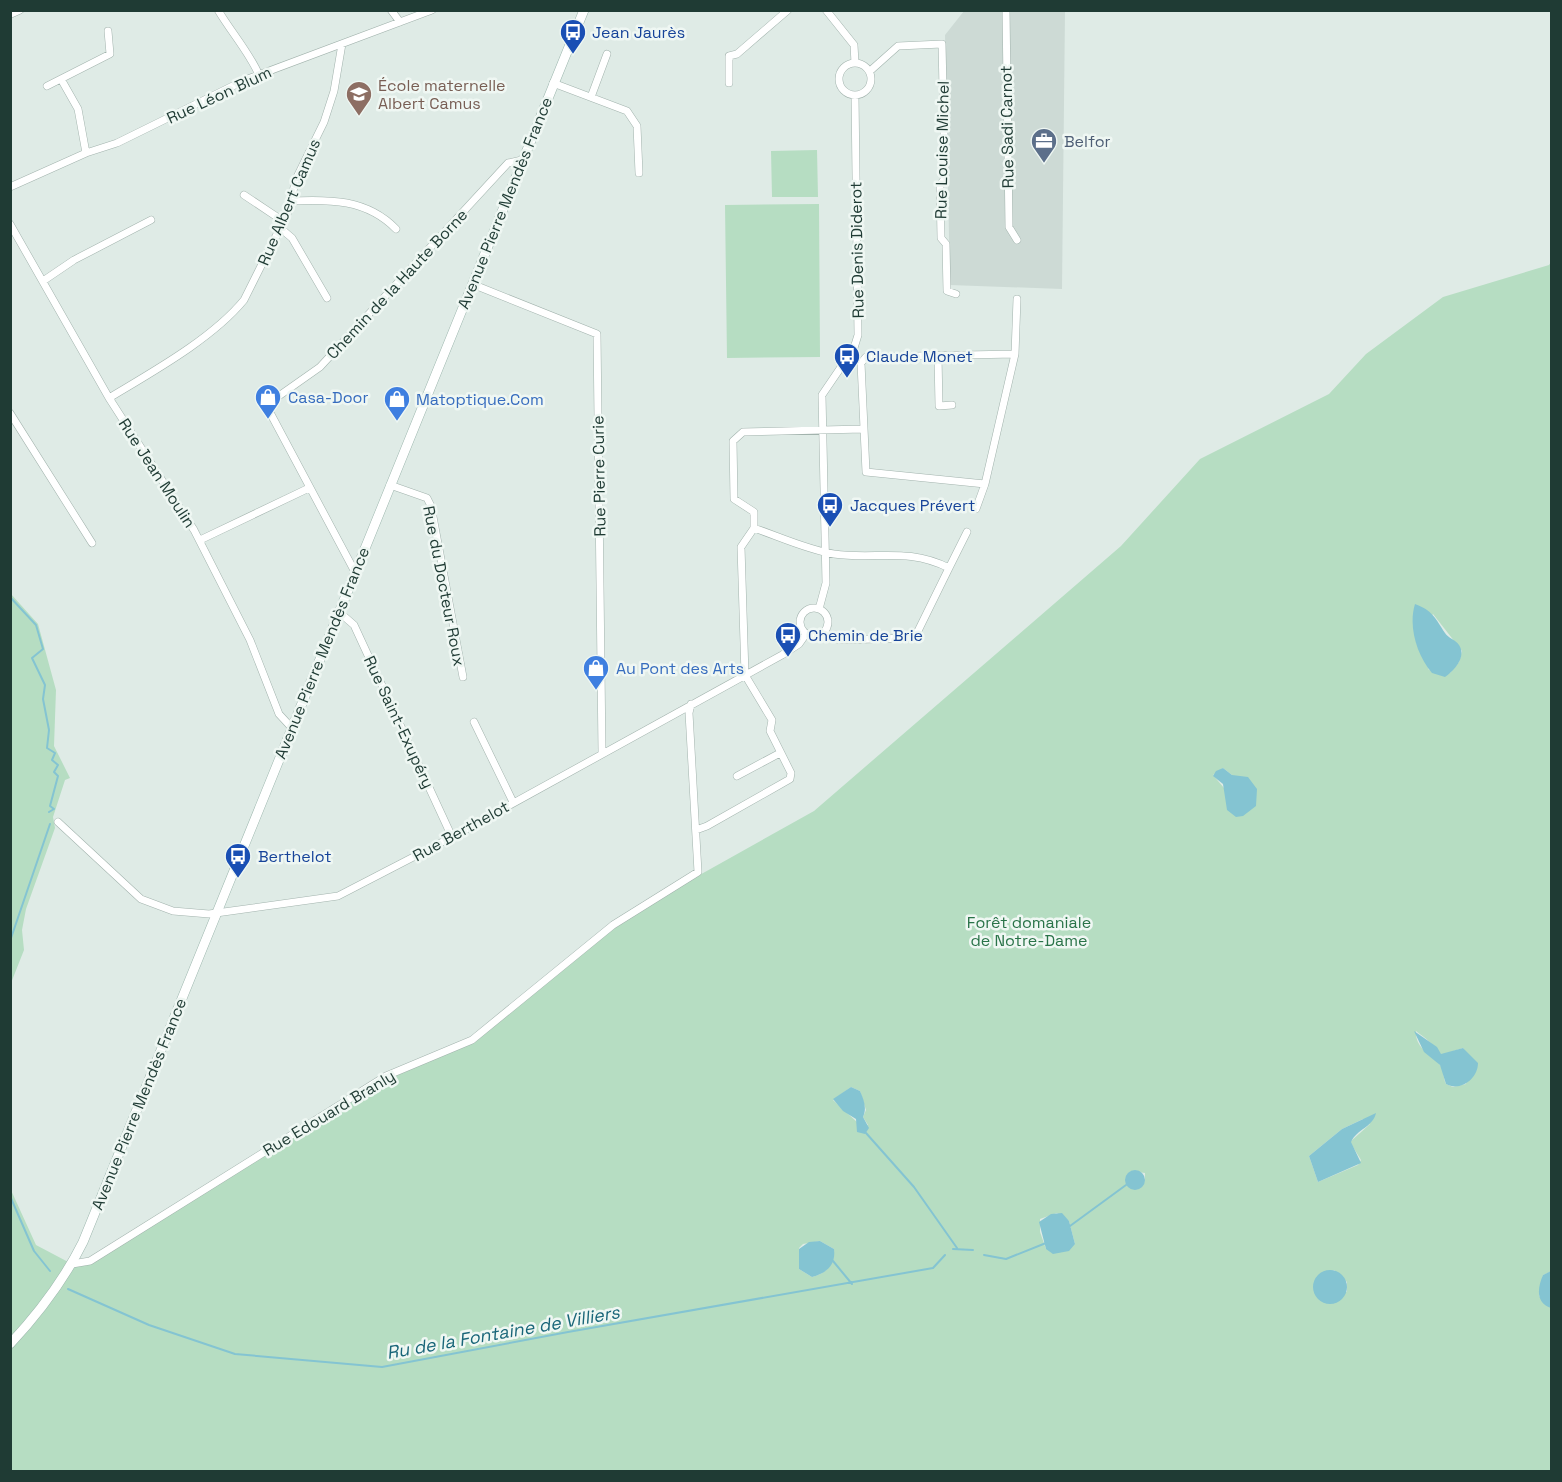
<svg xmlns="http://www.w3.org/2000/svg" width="1562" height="1482" font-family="'Space Grotesk',sans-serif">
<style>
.built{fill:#cddad5}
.green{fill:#b6ddc2;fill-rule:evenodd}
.water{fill:#84c4d2}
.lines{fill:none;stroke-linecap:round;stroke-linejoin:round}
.stream{stroke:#84c4d2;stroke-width:2}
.minor-casing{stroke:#a2b3ad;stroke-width:8}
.secondary-casing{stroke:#9db7ae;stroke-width:10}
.minor{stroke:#fff;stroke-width:7}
.secondary{stroke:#fff;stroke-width:9}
.labels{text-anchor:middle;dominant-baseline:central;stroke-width:5;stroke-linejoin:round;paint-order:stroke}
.transit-label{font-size:16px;fill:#164399;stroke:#eff7f3;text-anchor:start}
.education-label{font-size:16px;fill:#785e54;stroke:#eff7f3;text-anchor:start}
.street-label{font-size:16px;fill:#1f3b34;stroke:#eff7f3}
.service-label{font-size:16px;fill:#4e5e75;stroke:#eff7f3;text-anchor:start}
.shop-label{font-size:16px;fill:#366cbe;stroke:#eff7f3;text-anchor:start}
.park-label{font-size:16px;fill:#297348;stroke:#eff7f3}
.water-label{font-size:18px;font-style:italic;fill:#186578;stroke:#eff7f3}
</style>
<rect width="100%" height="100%" fill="#dfebe6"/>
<!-- built -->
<path class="built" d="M964,11H1065L1062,289L950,285L945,35Z"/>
<!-- green -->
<path class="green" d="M817,150L818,197H772L771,151Z
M819,204L820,357L727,358L725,205Z
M1551,262L1552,1271L1543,1275L1539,1296L1551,1308V1471H11L10,1188L36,1245L72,1264L90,1263L386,1080L471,1043L612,924L814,811L1121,546L1200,459L1329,394L1366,354L1443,297L1549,265ZM1433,614L1462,651L1459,662L1450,673L1429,670L1416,642ZM1223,768L1232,775L1224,788L1213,775ZM1416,1031C1424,1037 1436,1046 1441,1055L1463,1048L1469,1057L1466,1084L1453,1087L1446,1084C1443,1078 1444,1070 1440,1065C1432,1053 1415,1050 1416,1031ZM851,1087L860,1091L866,1110L863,1117L868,1125L857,1129L858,1123L833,1100ZM1363,1119L1370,1124L1350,1142L1361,1160L1358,1165L1318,1182L1309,1156L1342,1129ZM1131,1171L1145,1173V1179L1140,1187L1127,1175ZM1057,1213L1069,1221L1075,1244L1046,1249L1040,1232V1219ZM820,1241L834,1249C835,1264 826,1274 812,1277L799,1269V1248L803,1244ZM1334,1270L1347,1282V1292L1320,1275Z
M11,594L38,624L56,690L54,746L70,778L65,780L53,817L55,828L26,909L22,930L24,950L11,983Z"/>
<!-- water -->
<path class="water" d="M1415,604C1432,610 1436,619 1445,633C1448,638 1456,640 1459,645C1467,657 1454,671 1445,677L1432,673C1417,655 1408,627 1415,604Z
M1223,768L1232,775L1248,777L1257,789L1256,806L1243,816L1236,817L1227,810L1223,784L1213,776L1216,771Z
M1414,1031L1437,1047L1441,1054L1463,1048L1478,1063C1478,1079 1460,1092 1446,1084L1440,1065L1424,1052Z
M851,1087L860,1091C864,1100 867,1108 863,1117L869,1128L865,1134L857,1132L856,1119L843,1111L833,1099Z
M1376,1113C1373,1127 1357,1129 1351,1142L1361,1163L1318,1182L1309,1156L1342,1129Z
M1125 1180a10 10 0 1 1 20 0a10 10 0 1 1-20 0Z
M1062,1213L1069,1221L1075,1244L1069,1251L1053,1254L1046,1249L1039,1222L1051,1214Z
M820,1241L834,1249C836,1265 827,1273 812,1277L799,1269V1249L809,1242Z
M1313 1287a17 17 0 1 1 34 0a17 17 0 1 1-34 0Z
M1551,1271H1552L1551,1308C1536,1303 1537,1289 1543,1275Z"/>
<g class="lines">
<!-- stream -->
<path class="stream" d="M10,597L36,625L43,649L32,658L45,685L43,699L49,730L47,748L55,753L52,760L58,765L54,772L58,776L50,806L54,809L49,812
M10,941L50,824
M866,1133L914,1187L957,1248
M10,1196L34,1251L50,1271
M1070,1226L1126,1185
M953,1249L973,1250
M984,1255L1006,1259L1046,1243
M833,1261L852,1284
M68,1289L149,1325L235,1354L382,1367L568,1332L933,1268L945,1255"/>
<!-- minor casing -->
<g class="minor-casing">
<path id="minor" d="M218,10C231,32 249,52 259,75
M391,10L400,22
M826,10L854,45L855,63
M1006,10L1009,227L1017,240
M10,12L11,14L20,10
M839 79a16 16 0 1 1 32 0a16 16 0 1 1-32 0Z
M870,71L898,46L942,44L945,178L940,185L941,238L946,244L947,291L956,294
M61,79L78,109L86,153
M553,83L627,111L637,126L639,173
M729,83V56L737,54L788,10
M47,86L110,54L108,31
M591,97L607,54
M10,187L86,153L117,143L245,80L432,10
M244,195L283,221
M290,201C329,199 367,199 396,229
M10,224L109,398L194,530L250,640L279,714L291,727
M279,227L292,238L327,298
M43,281L74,260L151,220
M472,284L597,334L602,752
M1015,354L1017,299
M938,356L939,406L952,405
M109,398C152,372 212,339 244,300L288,212L296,179L324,122L334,91L342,44
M10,413L92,543
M390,485L427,498L431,506L463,677
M976,509L985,484L1015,354L866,357L861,363L866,472L985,484
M754,528C780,537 808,550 834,554C876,560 907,547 949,568L918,631L910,638L839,640L824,633
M200,540L309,488
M949,568L967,532
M355,572L266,405L320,367L508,163L522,160
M800 622a14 14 0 1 1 28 0a14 14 0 1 1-28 0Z
M819,609L826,583L822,395L854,348L858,335L855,95
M339,612L354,625L452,837
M474,722L513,802
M737,776L780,753
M58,822L141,899L173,911L209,914L338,896L452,837L782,655L799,644L806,634
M696,830L707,826L790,779L791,773L770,731L772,720L745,675L741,547L754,528V512L734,499L733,441L743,432L863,429
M72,1264L90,1261L386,1076L472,1040L613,925L698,872L689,713L691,704"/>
</g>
<!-- secondary casing -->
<g class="secondary-casing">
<path id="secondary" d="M10,1344C39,1313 64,1280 83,1242L584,10"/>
</g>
<!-- minor -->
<use href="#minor" class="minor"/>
<!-- secondary -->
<use href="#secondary" class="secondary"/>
</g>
<!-- icons -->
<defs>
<g id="bus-pin" transform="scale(1.35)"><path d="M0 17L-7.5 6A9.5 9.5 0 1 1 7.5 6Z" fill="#1a4fb4" stroke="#eff7f3"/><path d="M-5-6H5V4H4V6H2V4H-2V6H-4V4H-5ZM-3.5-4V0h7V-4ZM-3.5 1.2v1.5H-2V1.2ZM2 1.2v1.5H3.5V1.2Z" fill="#fff"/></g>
<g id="school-pin" transform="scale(1.35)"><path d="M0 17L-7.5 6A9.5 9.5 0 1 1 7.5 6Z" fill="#8d6e63" stroke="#eff7f3"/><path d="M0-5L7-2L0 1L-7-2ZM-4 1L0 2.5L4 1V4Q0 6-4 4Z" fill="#fff"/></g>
<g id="office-pin" transform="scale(1.35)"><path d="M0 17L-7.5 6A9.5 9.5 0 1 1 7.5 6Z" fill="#5c6f8a" stroke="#eff7f3"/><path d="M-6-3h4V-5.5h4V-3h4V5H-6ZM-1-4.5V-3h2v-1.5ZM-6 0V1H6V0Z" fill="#fff"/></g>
<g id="shop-pin" transform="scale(1.35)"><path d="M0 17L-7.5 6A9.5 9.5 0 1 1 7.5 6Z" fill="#3f7fe0" stroke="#eff7f3"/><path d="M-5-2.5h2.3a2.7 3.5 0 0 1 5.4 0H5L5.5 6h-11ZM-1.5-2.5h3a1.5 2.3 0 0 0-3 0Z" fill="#fff"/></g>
</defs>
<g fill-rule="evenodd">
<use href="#bus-pin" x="573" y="32"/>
<use href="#school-pin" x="359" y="94"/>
<use href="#office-pin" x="1044" y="141"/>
<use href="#bus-pin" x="847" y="356"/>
<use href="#shop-pin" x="268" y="397"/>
<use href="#shop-pin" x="397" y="399"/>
<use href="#bus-pin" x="830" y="505"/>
<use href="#bus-pin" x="788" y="635"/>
<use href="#shop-pin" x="596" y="668"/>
<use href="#bus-pin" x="238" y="856"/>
</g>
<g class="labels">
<!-- transit labels -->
<g class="transit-label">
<text x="592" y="32">Jean Jaurès</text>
<text x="866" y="356">Claude Monet</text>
<text x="850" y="505">Jacques Prévert</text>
<text x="808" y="635">Chemin de Brie</text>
<text x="258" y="856">Berthelot</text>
</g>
<!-- education labels -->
<g class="education-label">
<text x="378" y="85">École maternelle<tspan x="378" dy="18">Albert Camus</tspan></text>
</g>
<!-- street labels -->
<g class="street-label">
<text transform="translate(219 95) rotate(-25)">Rue Léon Blum</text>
<text transform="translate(1007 127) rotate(-91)">Rue Sadi Carnot</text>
<text transform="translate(942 150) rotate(-89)">Rue Louise Michel</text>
<text transform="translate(289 202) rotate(-67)">Rue Albert Camus</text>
<text transform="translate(505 203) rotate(-68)">Avenue Pierre Mendès France</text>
<text transform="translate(857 250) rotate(-91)">Rue Denis Diderot</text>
<text transform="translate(397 284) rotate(-47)">Chemin de la Haute Borne</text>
<text transform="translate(157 473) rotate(57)">Rue Jean Moulin</text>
<text transform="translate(599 476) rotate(-91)">Rue Pierre Curie</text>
<text transform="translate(444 586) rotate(79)">Rue du Docteur Roux</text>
<text transform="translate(322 653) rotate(-68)">Avenue Pierre Mendès France</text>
<text transform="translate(399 722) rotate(65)">Rue Saint-Exupéry</text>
<text transform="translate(461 831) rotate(-29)">Rue Berthelot</text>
<text transform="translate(139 1104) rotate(-68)">Avenue Pierre Mendès France</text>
<text transform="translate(329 1113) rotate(-31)">Rue Edouard Branly</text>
</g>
<!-- service labels -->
<g class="service-label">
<text x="1064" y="141">Belfor</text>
</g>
<!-- shop labels -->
<g class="shop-label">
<text x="288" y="397">Casa-Door</text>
<text x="416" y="399">Matoptique.Com</text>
<text x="616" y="668">Au Pont des Arts</text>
</g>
<!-- park labels -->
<g class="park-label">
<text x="1029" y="922">Forêt domaniale<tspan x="1029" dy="18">de Notre-Dame</tspan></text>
</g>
<!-- water labels -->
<g class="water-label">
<text transform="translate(503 1332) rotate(-10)">Ru de la Fontaine de Villiers</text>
</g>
</g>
<!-- border -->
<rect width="1562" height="1482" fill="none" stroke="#1f3b34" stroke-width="24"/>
</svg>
